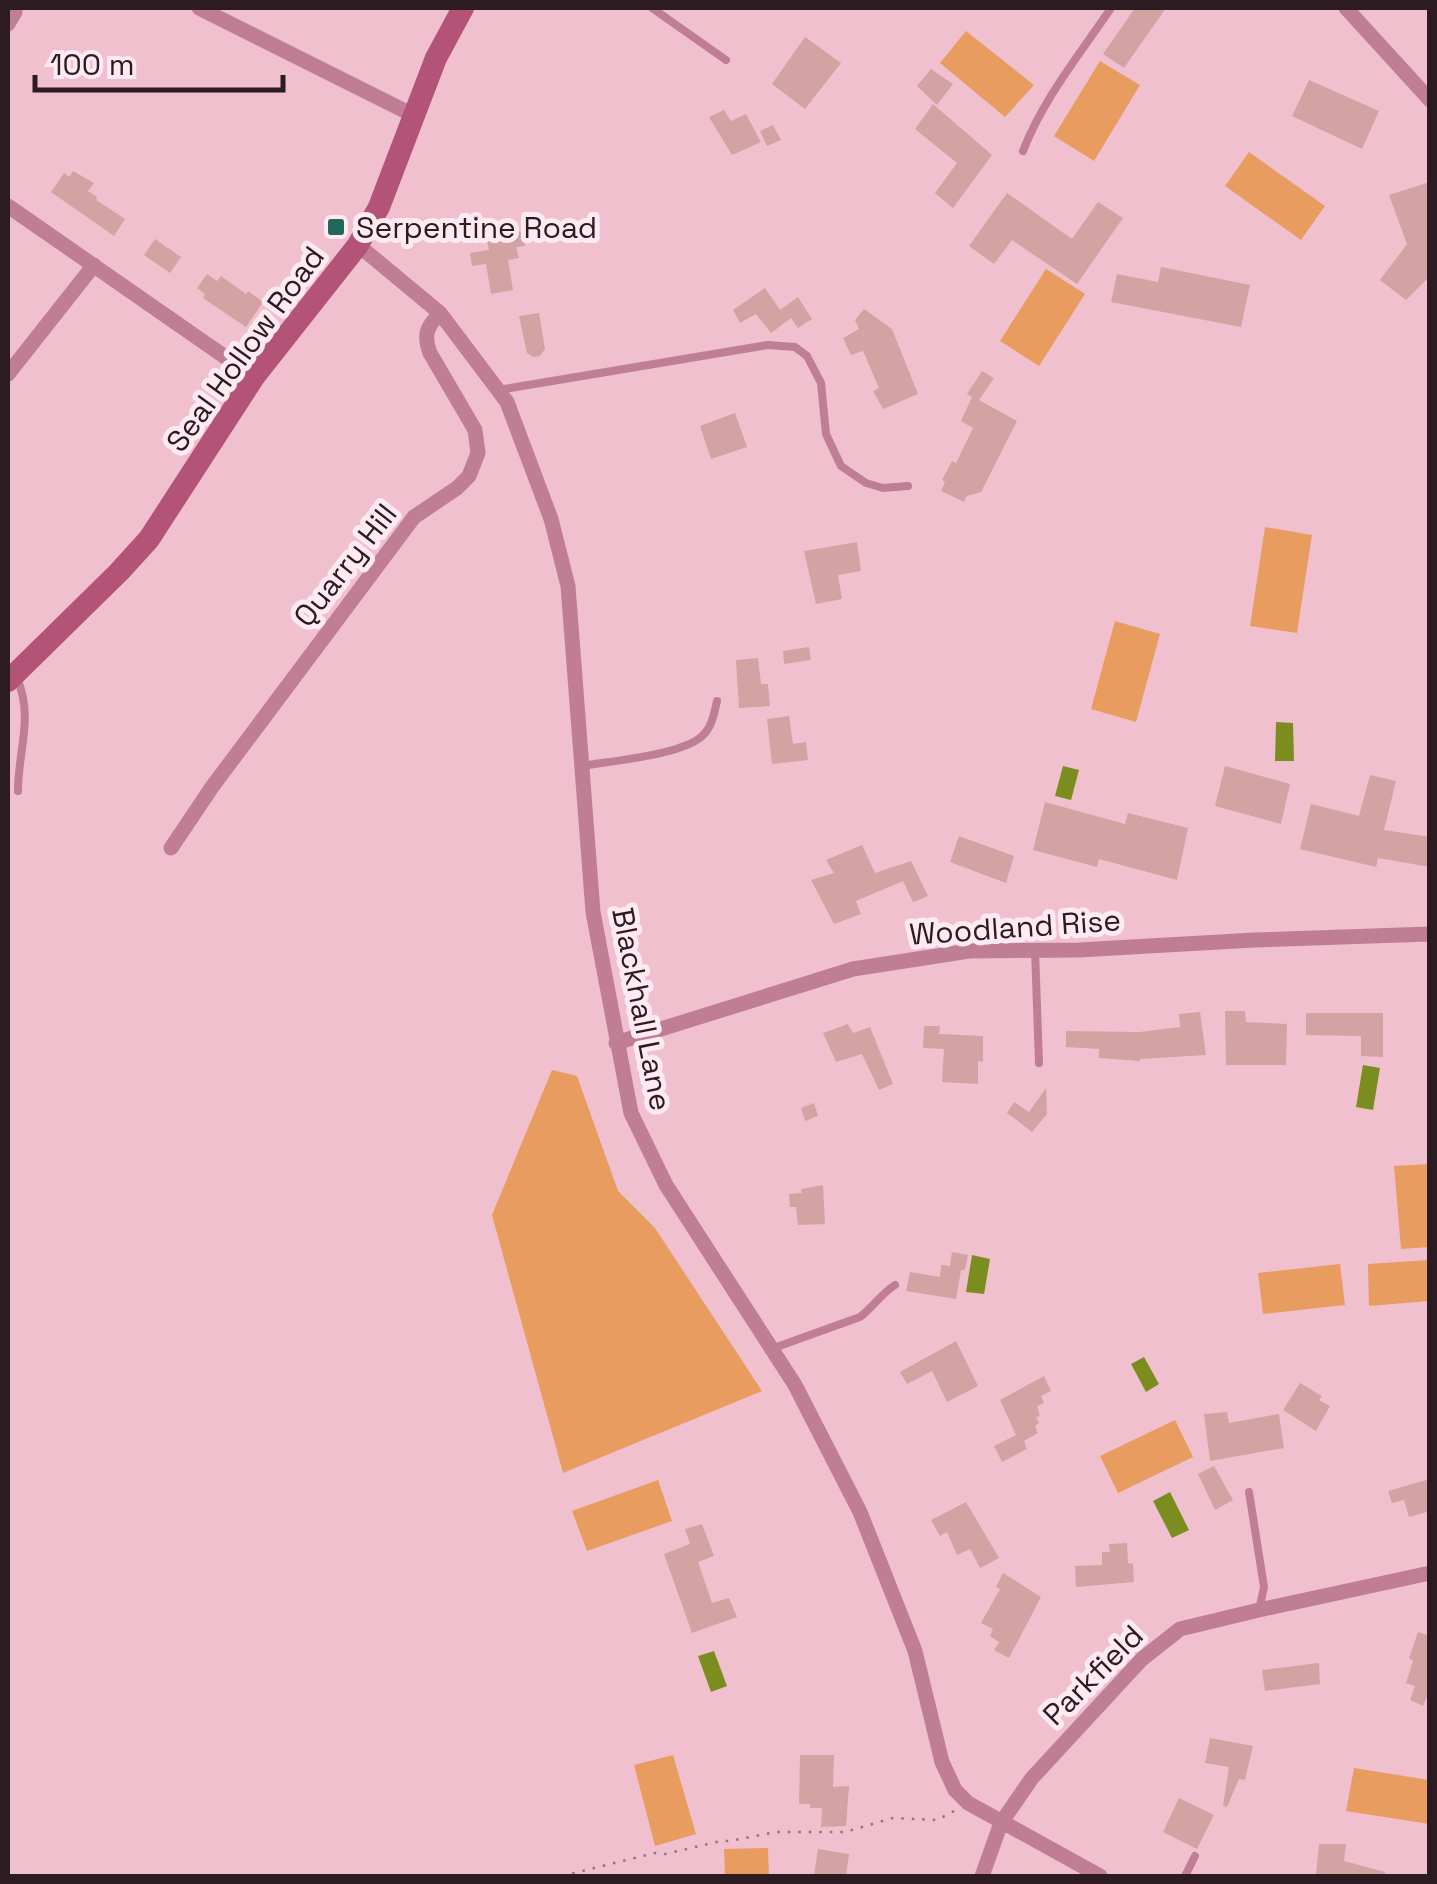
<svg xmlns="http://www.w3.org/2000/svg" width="1437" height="1884" font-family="'Space Grotesk',sans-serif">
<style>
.green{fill:#e89c5f}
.water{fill:#7c8d1f}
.building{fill:#d3a2a2}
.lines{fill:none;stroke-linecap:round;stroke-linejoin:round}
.path{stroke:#95737e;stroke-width:2.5;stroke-dasharray:2.5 8;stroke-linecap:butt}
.service{stroke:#c07e94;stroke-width:8}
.minor{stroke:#c07e94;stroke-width:15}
.secondary{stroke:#b25377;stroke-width:22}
.poi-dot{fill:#21675a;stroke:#ffeaf0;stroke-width:4}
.labels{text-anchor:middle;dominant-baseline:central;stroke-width:10;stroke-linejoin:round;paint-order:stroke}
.poi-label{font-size:30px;fill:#2c1b21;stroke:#ffeaf0;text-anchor:start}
.street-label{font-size:30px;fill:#2c1b21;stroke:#ffeaf0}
</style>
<rect width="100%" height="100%" fill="#f1c0cf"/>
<!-- green -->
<path class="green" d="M966,31L1034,85L1005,117L940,63Z
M1100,61L1140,85L1094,161L1054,136Z
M1249,152L1325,206L1301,240L1225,186Z
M1046,269L1085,294L1039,366L1000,341Z
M1265,527L1312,535L1297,633L1250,626Z
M1115,621L1160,634L1136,722L1091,709Z
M552,1070L577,1076L618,1191L655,1228L762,1391L563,1473L492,1215Z
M1429,1164V1247L1401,1249L1394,1166Z
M1429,1260V1301L1369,1306L1368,1264Z
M1340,1264L1345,1305L1263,1314L1258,1273Z
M1175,1420L1193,1457L1118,1493L1100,1456Z
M658,1480L672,1521L587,1551L572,1511Z
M673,1755L696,1834L655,1846L634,1765Z
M1354,1768L1429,1780V1824L1346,1811Z
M768,1848L769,1876H725L724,1849Z"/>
<!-- water -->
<path class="water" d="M1276,722L1293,723L1294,761H1275Z
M1063,766L1079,770L1071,800L1055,796Z
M1363,1065L1380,1068L1373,1110L1356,1107Z
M972,1255L990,1259L984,1294L966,1292Z
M1144,1357L1159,1384L1146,1392L1131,1364Z
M1170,1492L1189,1530L1172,1538L1153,1501Z
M714,1651L727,1686L711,1692L698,1656Z"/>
<!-- building -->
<path class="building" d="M1135,8H1166L1124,68L1103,54Z
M805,37L841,63L805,109L772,84Z
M931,69L953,84L937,105L917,86Z
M1309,80L1379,111L1362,149L1292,116Z
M933,104L992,155L953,208L935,193L957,163L915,129Z
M724,110L731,121L746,114L761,142L732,155L709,117Z
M773,125L781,140L767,146L760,131Z
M73,171L94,183L88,191L97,197L96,200L125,219L114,236L51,192L64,173L69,177Z
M1430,182V276L1406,300L1380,280L1407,244L1389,195Z
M1007,193L1072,239L1098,202L1123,218L1077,284L1012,240L994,264L969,246Z
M522,231L525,246L516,247L519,258L508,260L513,290L491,294L486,264L472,266L470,253L489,250L486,237Z
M155,239L181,257L170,273L144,255Z
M1161,267L1250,285L1241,327L1111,302L1117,274L1158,282Z
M207,274L217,281L221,276L246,294L248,291L263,302L246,327L203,298L205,294L197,288Z
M765,288L780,310L798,297L812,319L798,328L791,318L771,333L756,314L740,323L733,310Z
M864,309L892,329L918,394L883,409L873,391L879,388L863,351L851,355L843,338L859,329L855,320Z
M539,313L545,349L540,356L533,357L527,353L519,316Z
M982,371L994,378L979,400L1017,421L981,492L967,496L964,502L941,491L945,482L942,480L952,461L956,463L973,428L961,421L972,397L967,394Z
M735,413L747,447L711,459L700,426Z
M857,542L861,571L838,575L842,599L816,604L804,551Z
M809,647L811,660L784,664L783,651Z
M758,658L761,684H768L770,706L739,708L736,660Z
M789,716L793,744L806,742L808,760L772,764L767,719Z
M1225,766L1290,784L1281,824L1215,806Z
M1370,775L1396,781L1384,830L1430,837V867L1378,858L1376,867L1300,849L1311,804L1359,816Z
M1045,802L1125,824L1128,813L1188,828L1177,880L1099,859L1097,867L1033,850Z
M959,836L1014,856L1006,883L950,862Z
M862,845L875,873L911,861L928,896L913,902L903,881L856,901L861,914L834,924L811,880L834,873L826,860Z
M1225,1011H1245L1246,1022L1287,1024L1286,1065H1226Z
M1200,1012L1206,1055L1140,1059V1061L1099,1058V1049L1066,1047V1031L1140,1032L1180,1027L1179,1014Z
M1306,1013H1383V1057L1361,1056V1036L1306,1035Z
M848,1024L853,1033L870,1027L893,1084L879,1090L862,1054L836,1062L823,1033Z
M924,1026H940L939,1034L983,1036V1062L978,1061V1084L942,1082L944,1049L923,1048Z
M1046,1088L1047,1114L1032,1132L1007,1113L1014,1102L1029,1112Z
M814,1103L818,1116L805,1121L801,1108Z
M823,1185L825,1224L798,1225L796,1207H790L789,1194L802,1193L801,1189Z
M952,1252L968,1255L965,1270H961L956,1299L906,1291L910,1272L940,1277L941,1265L950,1266Z
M956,1341L978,1386L947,1402L932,1371L907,1384L900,1372Z
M1044,1376L1051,1391L1041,1396L1044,1403L1037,1406L1040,1416L1036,1417L1039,1423L1035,1426L1038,1433L1024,1441L1027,1449L1002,1462L994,1446L1016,1435L1000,1400Z
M1300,1383L1322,1396L1319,1400L1330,1406L1316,1431L1283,1410Z
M1227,1412L1229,1423L1279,1414L1284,1448L1210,1461L1204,1414Z
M1214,1466L1233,1500L1215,1510L1198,1474Z
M1430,1479V1511L1409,1517L1404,1500L1392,1503L1388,1491Z
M966,1502L999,1558L980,1568L970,1549L957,1555L947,1532L940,1536L931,1520Z
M702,1524L714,1556L698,1562L712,1603L729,1598L737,1617L692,1633L664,1554L690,1544L685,1529Z
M1127,1543L1128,1563L1133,1564L1134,1582L1076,1587L1075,1566L1102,1565V1552H1110L1109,1544Z
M1003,1573L1041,1597L1009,1658L994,1650L999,1642L990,1636L993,1629L981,1623L1000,1589L996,1587Z
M1418,1632L1430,1636V1688L1423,1706L1410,1700L1415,1686L1406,1683L1413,1661L1409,1658Z
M1319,1663L1320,1684L1265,1691L1262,1670Z
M1210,1738L1253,1746L1245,1780L1239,1779L1227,1807L1223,1806L1229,1767L1205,1763Z
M800,1755H834L833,1787L849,1786L846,1826L821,1827L822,1808H810V1804H799Z
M1179,1798L1214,1815L1197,1849L1163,1832Z
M1319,1844H1346L1344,1861L1385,1872L1384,1876H1316Z
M818,1849L849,1854L846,1876L814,1875Z"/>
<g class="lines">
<!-- path -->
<path class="path" d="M562,1876L655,1853L665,1854L721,1841H729L776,1832H845L893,1818L937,1820L954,1811"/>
<!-- service -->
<path class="service" d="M652,8L726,60
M1023,151C1043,99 1080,54 1111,8
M498,390L768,345L795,347L807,356L821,383L826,434L841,466L866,483L883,488L908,486
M17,678C34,718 18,750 18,791
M582,766C611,761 680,755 701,737C712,728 714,714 717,701
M1035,950L1039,1063
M771,1349L860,1317C873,1307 881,1294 895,1285
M1249,1492L1264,1587L1259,1610
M1185,1876L1195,1856"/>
<!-- minor -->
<path class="minor" d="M199,8L415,116
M1346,8L1430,100
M8,24L15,12V8
M8,206L254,377
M358,245L440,313L507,402L551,519L568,586L593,912L631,1113L666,1185L795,1385L860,1512L915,1651L942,1762L955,1790L968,1803L1100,1876
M8,374L94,265
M171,848L212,787L414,517L457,488L469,476L478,453L475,430L430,353C423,334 427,327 440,313
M616,1043L853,969L969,951L1079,950L1254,940L1430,934
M982,1876L1001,1823L1032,1778L1142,1659L1180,1629L1259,1610L1430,1573"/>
<!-- secondary -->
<path class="secondary" d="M8,681L119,572L149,539L254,377L358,245L379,207L436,58L463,8"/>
</g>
<!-- markers -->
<rect class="poi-dot" x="326" y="217" width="20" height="20" rx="5"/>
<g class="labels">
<!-- poi labels -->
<g class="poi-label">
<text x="356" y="227">Serpentine Road</text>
</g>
<!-- street labels -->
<g class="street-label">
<text transform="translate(245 349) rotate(-54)">Seal Hollow Road</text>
<text transform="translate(345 565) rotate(-52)">Quarry Hill</text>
<text transform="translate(1015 927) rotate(-4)">Woodland Rise</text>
<text transform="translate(642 1009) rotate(79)">Blackhall Lane</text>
<text transform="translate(1093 1675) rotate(-45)">Parkfield</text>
</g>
</g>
<!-- border -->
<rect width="1437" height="1884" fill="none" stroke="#2c1b21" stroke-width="20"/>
<!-- scale -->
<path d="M35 75v15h248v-15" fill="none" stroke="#2c1b21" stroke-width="5"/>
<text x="50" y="75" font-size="30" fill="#2c1b21" stroke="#ffeaf0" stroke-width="8" paint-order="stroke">100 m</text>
</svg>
